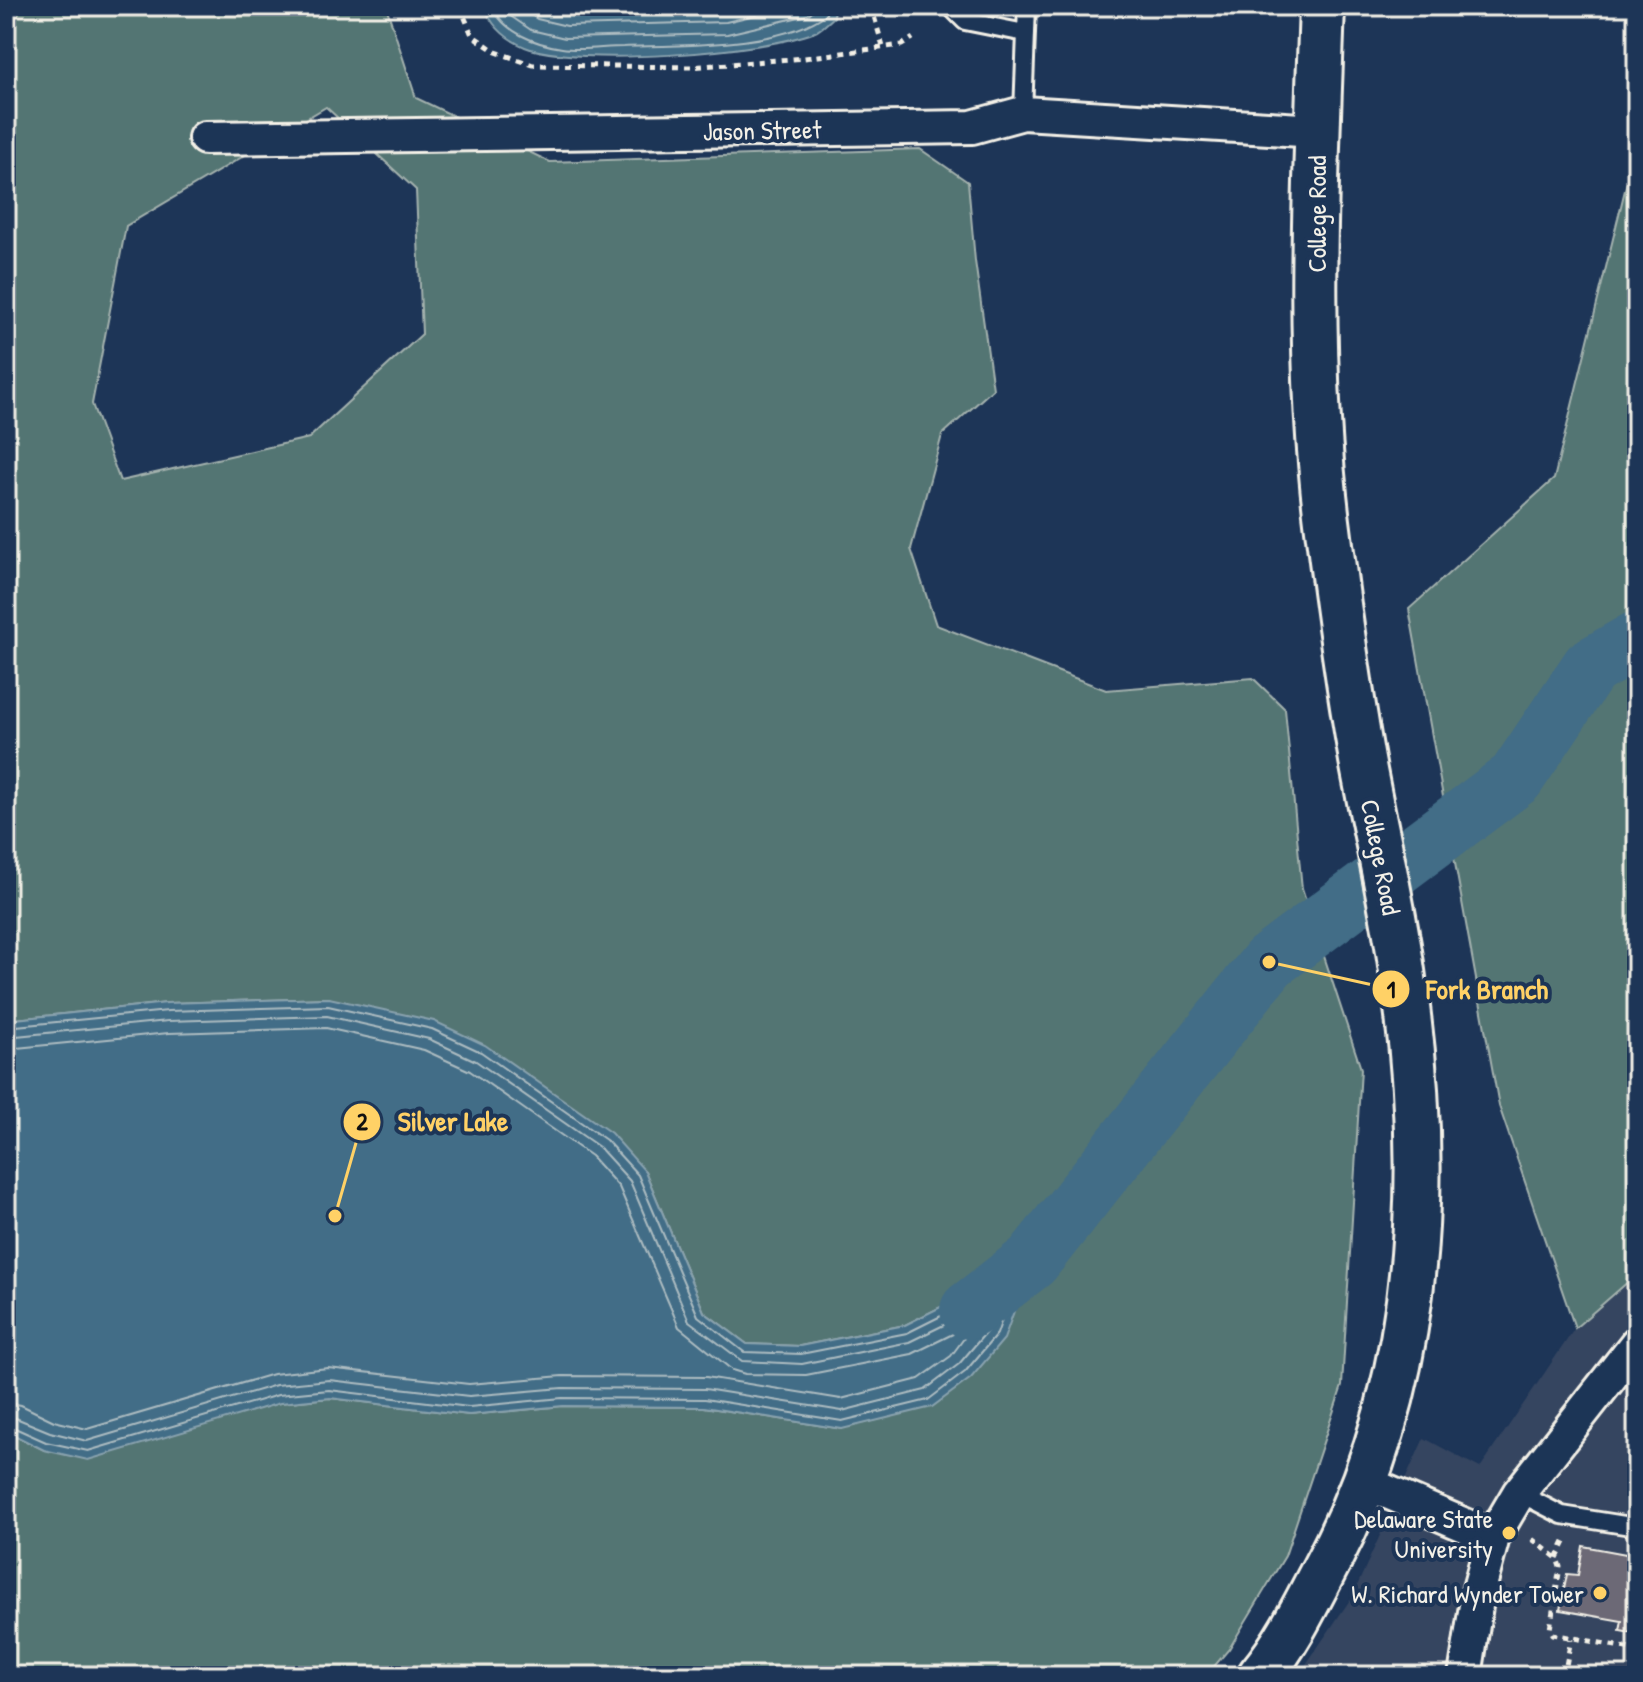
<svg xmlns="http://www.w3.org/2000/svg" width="1643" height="1682" font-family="'Patrick Hand',sans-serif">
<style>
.built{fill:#354560}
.green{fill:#537473;stroke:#a4b2ae;stroke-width:2;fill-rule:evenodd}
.water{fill:#426d87;stroke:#89a2ae;stroke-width:2}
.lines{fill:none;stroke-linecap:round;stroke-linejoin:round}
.shore{stroke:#adbcc1;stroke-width:2}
.river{stroke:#426d87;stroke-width:58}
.building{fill:#6c6976;stroke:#f4f1e8;stroke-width:2}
.lane-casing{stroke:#f4f1e8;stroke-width:22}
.street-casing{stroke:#f4f1e8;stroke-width:38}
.secondary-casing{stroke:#f4f1e8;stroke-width:50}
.path{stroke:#f4f1e8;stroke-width:5;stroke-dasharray:6 6;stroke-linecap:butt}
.lane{stroke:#1d3557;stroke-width:16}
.street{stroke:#1d3557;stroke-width:32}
.secondary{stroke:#1d3557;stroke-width:44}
.poi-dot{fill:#ffd166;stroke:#1d3557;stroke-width:3}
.labels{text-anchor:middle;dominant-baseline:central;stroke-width:8;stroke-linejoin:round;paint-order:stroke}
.street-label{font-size:26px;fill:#f4f1e8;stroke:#1d3557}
.poi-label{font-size:26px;fill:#f4f1e8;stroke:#1d3557;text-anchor:end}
.leader{fill:none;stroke:#ffd166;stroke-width:3}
.callout-dot{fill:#ffd166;stroke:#1d3557;stroke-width:3}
.mark-label{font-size:24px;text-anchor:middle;font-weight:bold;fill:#111}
.callout-label{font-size:28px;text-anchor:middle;font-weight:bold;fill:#ffd166;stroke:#1d3557;stroke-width:8;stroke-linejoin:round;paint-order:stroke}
</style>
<rect width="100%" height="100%" fill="#1d3557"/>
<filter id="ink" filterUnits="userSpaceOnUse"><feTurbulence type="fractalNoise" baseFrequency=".0125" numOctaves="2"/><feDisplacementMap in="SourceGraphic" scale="16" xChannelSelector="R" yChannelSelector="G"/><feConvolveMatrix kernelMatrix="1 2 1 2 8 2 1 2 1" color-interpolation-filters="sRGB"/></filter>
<g filter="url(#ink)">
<!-- built -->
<path class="built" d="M1637,1274V1676H1298L1352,1597L1424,1438L1480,1468L1575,1328Z"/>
<!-- green -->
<path class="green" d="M6,6H386L416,98L550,162L920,149L968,182L975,261L993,389L942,435L911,549L936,625L1106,690L1253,678L1285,709L1302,889L1361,1069L1342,1386L1285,1556L1229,1649L1206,1676H6V1431L44,1450L280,1403L330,1398L469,1415L563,1406L704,1407L842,1429L1031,1262L905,1325L800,1346L747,1344L704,1312L645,1171L329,998L167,1003L6,1020ZM326,107L416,190L422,334L309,438L120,481L92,404L126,226Z
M1637,141V1274L1575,1328L1499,1106L1409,609L1554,479Z"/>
<!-- water -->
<path class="water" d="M484,6H835L834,17C828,22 822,29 815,32C764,53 575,67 525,47C506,39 491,25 484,6Z
M329,998L434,1021L485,1045L611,1133L645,1171L704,1312L747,1344L800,1346L905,1325L1032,1261L1004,1339L971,1378L932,1407L842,1429L704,1407L563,1406L469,1415L330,1398L280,1403L88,1460L44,1450L6,1431V1020L167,1003Z"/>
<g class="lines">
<!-- shore -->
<path class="shore" d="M492,6C503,32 535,44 562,48C581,51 604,47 623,47C678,45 783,48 826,14L827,6
M503,6L506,13L531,30L565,38L727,34L808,15L817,6
M518,6L537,19L567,26L726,22L793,6
M6,1027L168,1011L328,1006L432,1029L481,1052L606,1140L638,1175L698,1316L744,1352L801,1354L907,1333L1009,1282L1014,1285L997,1334L965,1372L928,1400L842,1421L705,1399L562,1398L469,1407L329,1390L278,1395L88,1451L46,1442L6,1424
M6,1037L168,1021L327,1016L429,1039L476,1061L599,1147L630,1181L689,1321L742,1361L802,1364L909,1342L991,1302L996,1306L988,1330L959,1364L925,1390L842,1411L705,1389L562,1388L469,1396L329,1380L276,1385L87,1441L50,1432L6,1414
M6,1049L169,1033L326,1028L424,1050L470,1071L591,1156L619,1187L679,1327L732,1370L745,1374L806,1375L912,1354L963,1329L968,1333L951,1356L919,1379L841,1399L706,1377L562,1376L469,1384L328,1368L273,1374L87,1429L54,1421L21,1405L6,1402"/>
<!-- river -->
<path class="river" d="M969,1310L1032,1261L1269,962L1516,778L1590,667L1637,640"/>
</g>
<!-- building -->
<path class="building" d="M1583,1546L1637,1556V1634L1620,1631L1622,1621L1560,1610L1567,1574L1578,1575Z"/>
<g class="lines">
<!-- lane casing -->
<g class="lane-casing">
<path id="lane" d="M950,6L965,21L1025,33
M1023,113L1027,6
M1519,1493L1562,1515L1637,1527"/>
</g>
<!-- street casing -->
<g class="street-casing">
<path id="street" d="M205,138L972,127L1023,113L1317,131
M1364,1482L1493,1537
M1465,1676L1478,1593L1493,1537L1519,1493L1637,1343"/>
</g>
<!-- secondary casing -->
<g class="secondary-casing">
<path id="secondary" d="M1260,1676C1289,1641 1309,1598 1330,1558C1424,1377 1432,1169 1402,971C1392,900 1375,830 1362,760C1348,681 1337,601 1327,521C1306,351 1316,177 1322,6"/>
</g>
<!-- path -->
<path class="path" d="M460,6L472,35L496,52L533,65L691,67L804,58L902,45L913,38
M871,6L883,47
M1532,1539L1557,1558L1560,1567L1550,1629L1553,1634L1637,1650
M1557,1558L1567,1538
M1564,1676L1571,1639"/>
<!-- lane -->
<use href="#lane" class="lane"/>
<!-- street -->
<use href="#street" class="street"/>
<!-- secondary -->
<use href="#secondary" class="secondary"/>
</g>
</g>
<!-- markers -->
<g class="poi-dot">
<circle cx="1509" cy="1533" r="8"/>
<circle cx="1600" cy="1593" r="8"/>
</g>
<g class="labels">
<!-- street labels -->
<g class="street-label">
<text transform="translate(762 130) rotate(-1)">Jason Street</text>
<text transform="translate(1316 214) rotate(-90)">College Road</text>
<text transform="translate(1381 857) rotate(79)">College Road</text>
</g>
<!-- poi labels -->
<g class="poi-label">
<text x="1493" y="1518">Delaware State<tspan x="1493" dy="30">University</tspan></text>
<text x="1584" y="1593">W. Richard Wynder Tower</text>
</g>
</g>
<!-- callouts -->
<path class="leader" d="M1269 962L1391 989M335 1216L362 1122"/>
<g class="callout-dot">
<circle cx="1269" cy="962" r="8"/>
<circle cx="335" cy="1216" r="8"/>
<circle cx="1391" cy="989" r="20"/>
<circle cx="362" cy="1122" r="20"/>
</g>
<g class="mark-label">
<text x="1391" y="998">1</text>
<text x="362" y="1130">2</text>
</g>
<g class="callout-label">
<text x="1487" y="999">Fork Branch</text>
<text x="453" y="1131">Silver Lake</text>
</g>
<!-- margin -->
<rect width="1643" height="1682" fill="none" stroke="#1d3557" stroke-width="32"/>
<rect x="16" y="16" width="1611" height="1650" fill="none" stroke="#f4f1e8" stroke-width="3" filter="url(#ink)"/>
</svg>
